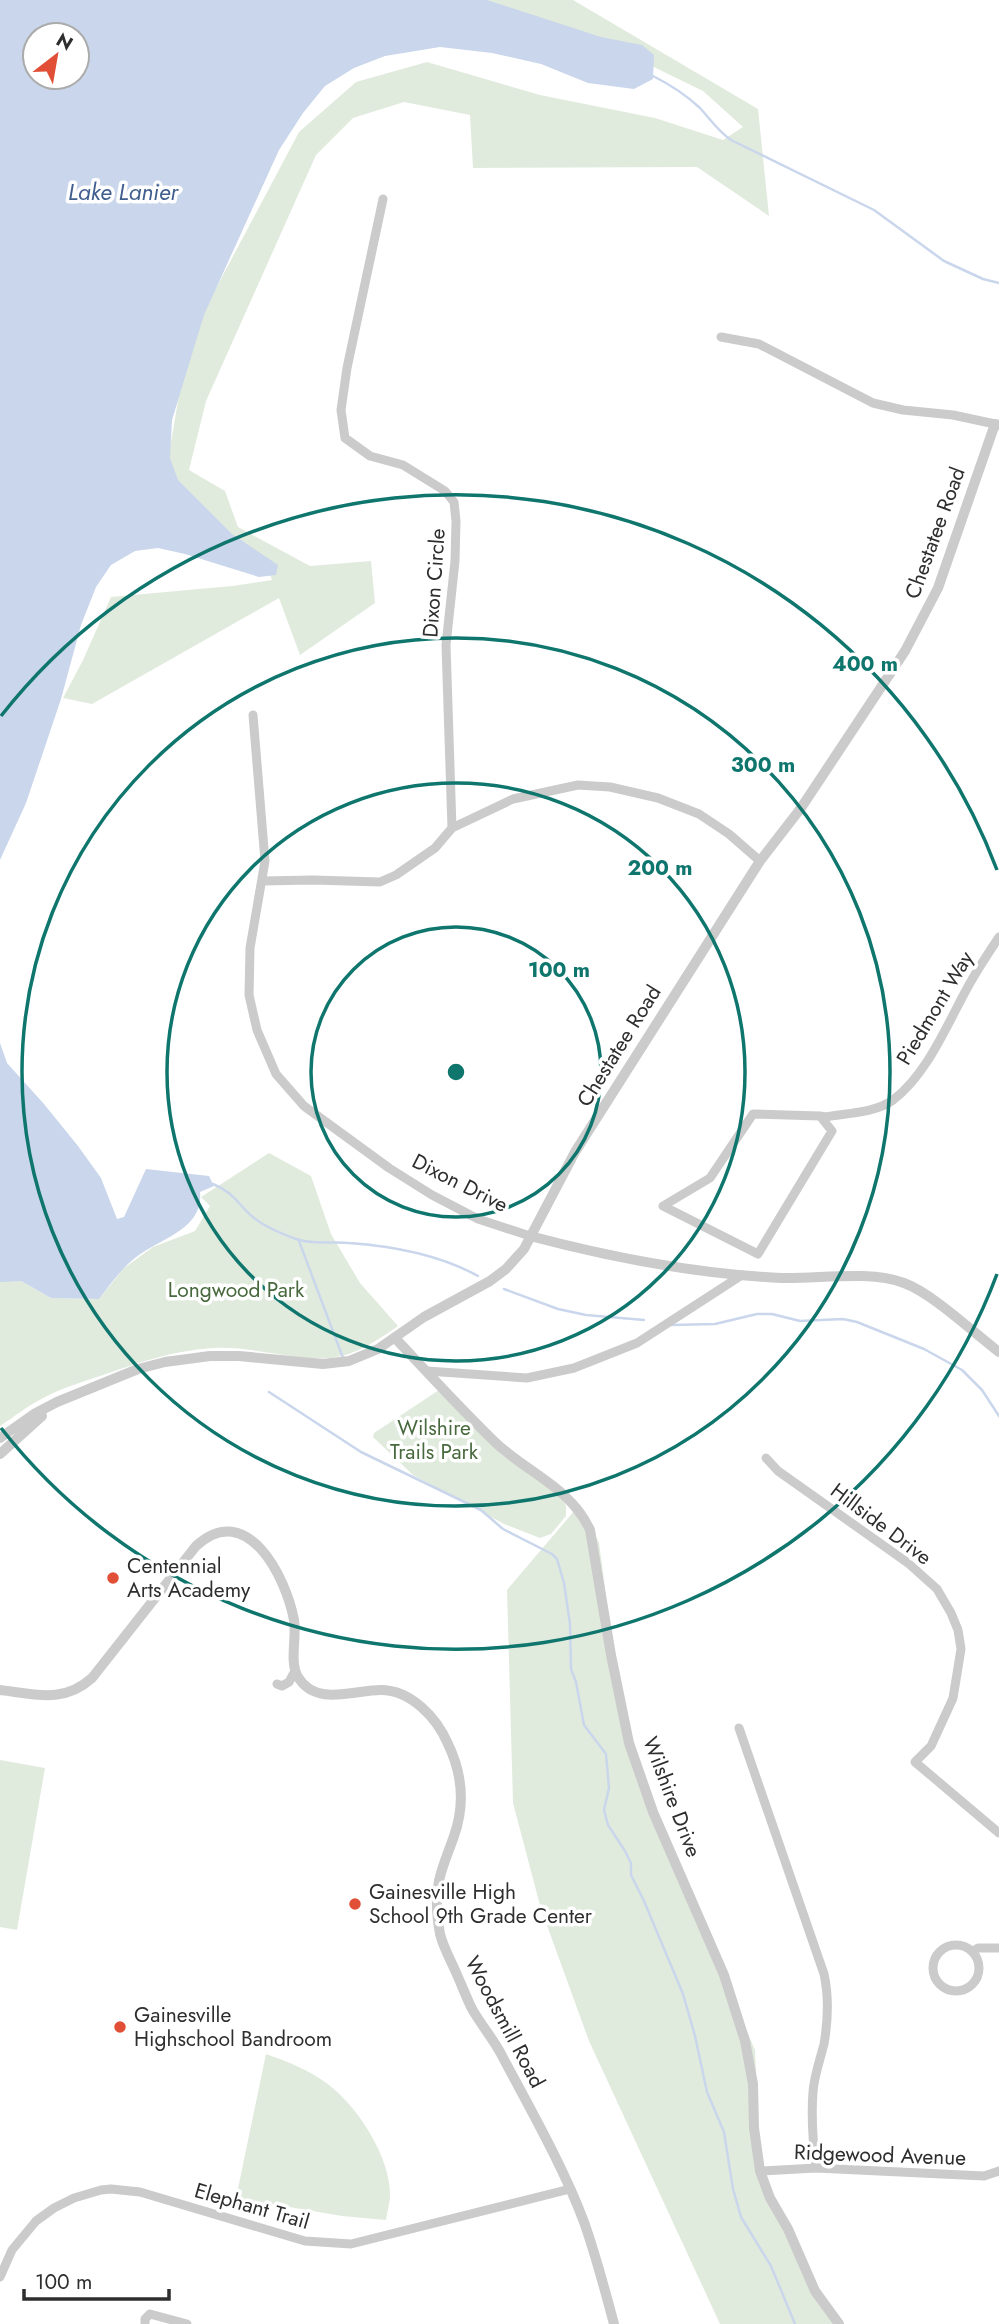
<svg xmlns="http://www.w3.org/2000/svg" width="999" height="2324" font-family="Jost,sans-serif">
<style>
.green{fill:#e1ebdd}
.water{fill:#c9d6eb;fill-rule:evenodd}
.lines{fill:none;stroke-linecap:round;stroke-linejoin:round}
.stream{stroke:#c9d6eb;stroke-width:2.5}
.minor{stroke:#cbcbcb;stroke-width:9}
.tertiary{stroke:#cbcbcb;stroke-width:10}
.ring{fill:none;stroke:#0f766e;stroke-width:3.5}
.poi-dot{fill:#e04f36;stroke:#fff;stroke-width:2.5}
.labels{text-anchor:middle;dominant-baseline:central;stroke-width:7;stroke-linejoin:round;paint-order:stroke}
.street-label{font-size:21px;fill:#2e2e2e;stroke:#fff}
.park-label{font-size:21px;fill:#48693d;stroke:#fff}
.poi-label{font-size:21px;fill:#2e2e2e;stroke:#fff;text-anchor:start}
.water-label{font-size:23px;font-style:italic;fill:#3f5e8e;stroke:#fff}
.centre{fill:#0f766e;stroke:#fff;stroke-width:3.5}
.ring-label{font-size:21px;text-anchor:middle;font-weight:bold;fill:#0f766e;stroke:#fff;stroke-width:7;stroke-linejoin:round;paint-order:stroke}
</style>
<rect width="100%" height="100%" fill="#fff"/>
<!-- green -->
<path class="green" d="M473,0H573L758,109L769,216L697,167L473,168L470,115L404,102L353,118L316,155L206,401L189,470L225,491L238,527L310,566L371,561L375,603L300,655L279,598L92,704L63,698L83,660L111,597L232,586L272,580L265,560L179,495L168,460L179,395L198,322L299,132L356,82L427,62L540,95L655,118L723,140L743,127L703,91L623,52Z
M269,1153L311,1176L331,1234L360,1283L398,1326C378,1340 356,1355 331,1358C292,1361 253,1346 214,1348C174,1350 137,1363 100,1376C82,1382 62,1388 45,1397C29,1405 15,1416 0,1426V1281H21L51,1298L99,1299L124,1268L153,1247L195,1231L210,1206L201,1197Z
M439,1390L501,1454L561,1497L566,1506V1516L551,1534L540,1538L504,1524L413,1475L373,1437L374,1433Z
M580,1504L599,1543L620,1700L661,1831L755,2050L760,2164L788,2235L837,2324H720L589,2041L541,1909L513,1803L507,1590Z
M0,1760L45,1768L17,1930L0,1927Z
M266,2054C288,2062 310,2070 329,2085C359,2108 392,2160 390,2198C389,2205 387,2213 386,2220L342,2216L236,2198Z"/>
<!-- water -->
<path class="water" d="M0,0H487L601,37L642,45L654,55L653,79L634,89L588,83L541,64L492,53L440,47L385,56L354,68L325,86L303,113L279,150L204,315L172,420L170,458L178,480L232,534L278,565L276,575L259,577L185,554L158,548L135,551L111,565L96,587L81,625L61,699L26,803L0,860ZM77,35V77H35V35Z
M0,1043L7,1063L44,1104L78,1146L101,1178L117,1219L124,1217L146,1169L209,1176L214,1186L200,1192C204,1230 158,1239 135,1258C121,1269 110,1285 99,1299L51,1298L21,1281L0,1282Z"/>
<g class="lines">
<!-- stream -->
<path class="stream" d="M653,76C671,85 685,94 700,108C711,120 718,131 731,140L874,210L944,261L983,279L999,283
M213,1184C235,1193 237,1204 254,1218C265,1227 282,1234 296,1239C312,1245 333,1241 349,1243C392,1246 440,1255 478,1276
M299,1241L343,1358
M504,1289L558,1309L586,1315L644,1320
M672,1325L715,1324L757,1314H772L800,1321L843,1319L857,1322L924,1349L962,1370L982,1390L999,1416
M269,1392L361,1452L481,1510L503,1529L552,1554L557,1559L564,1583L570,1624L571,1669L576,1682L584,1725L606,1754L609,1788L604,1810L608,1825L625,1851L631,1863V1875L644,1901L683,1994L695,2036L707,2092L724,2132L733,2189L741,2217L771,2266L795,2324"/>
<!-- minor -->
<path class="minor" d="M721,337L759,344L873,403L903,410L953,415L995,424
M253,715L265,861L250,948L249,995L257,1030L276,1074L304,1106L389,1168L432,1195L478,1219L530,1236
M452,828L513,799L578,785L610,787L658,798L699,814L729,834L760,861
M262,881L313,880L380,882L396,875L435,848L452,828L446,645L455,561L456,521L454,502L445,491L403,465L370,456L345,438L341,410L347,368L383,199
M753,1114L820,1116L832,1131L758,1254L663,1206L710,1178Z
M820,1116L825,1117C847,1113 875,1113 893,1100C928,1074 949,1020 970,983C979,967 989,952 999,937
M427,1371L527,1378L574,1368L637,1343L742,1275
M766,1458L778,1471L908,1563L937,1589L951,1613L958,1630L961,1649L953,1698L931,1746L915,1762L999,1833
M277,1684L282,1686L289,1682L295,1671
M739,1728L824,1974C829,1997 828,2021 824,2044C820,2060 814,2076 813,2092C811,2117 813,2143 816,2168
M933 1968a23 23 0 1 1 46 0a23 23 0 1 1-46 0Z
M973,1951L978,1948H999
M760,2171L816,2168L984,2176L999,2171
M0,2277L12,2250L36,2221L54,2208L74,2198L101,2190L111,2189L140,2192L305,2241L351,2244L570,2189
M145,2324V2319L150,2314L187,2324"/>
<!-- tertiary -->
<path class="tertiary" d="M530,1236C613,1258 696,1274 782,1278C820,1279 869,1270 904,1283C932,1293 974,1333 999,1352
M395,1338C428,1373 461,1409 496,1443C528,1473 571,1488 590,1530L611,1655L629,1743L653,1812L724,1975L745,2041L753,2084L754,2128L760,2171L770,2198L788,2229L815,2291L839,2324
M0,1438L34,1414L57,1402L138,1369L165,1362L210,1356H239L323,1364L349,1361L378,1349L424,1317L490,1281L506,1269L524,1249L575,1152L760,861L801,808L905,651L938,588L995,424L999,425
M0,1454L42,1416
M0,1690C35,1694 63,1704 92,1678L196,1546C247,1499 286,1577 294,1620C297,1637 289,1662 298,1677C316,1707 354,1690 381,1690C411,1690 437,1718 448,1744C462,1773 465,1805 454,1836C449,1851 442,1866 439,1881C435,1898 437,1917 440,1934C443,1946 449,1957 454,1968C460,1981 465,1994 471,2007C479,2022 491,2036 500,2052C528,2105 563,2166 584,2222C596,2256 605,2290 614,2324"/>
</g>
<!-- distance rings -->
<g class="ring">
<circle cx="456" cy="1072" r="145"/>
<circle cx="456" cy="1072" r="289"/>
<circle cx="456" cy="1072" r="434"/>
<path d="M997 1274A578 578 0 0 1 1 1428M1 716A578 578 0 0 1 997 870"/>
</g>
<!-- markers -->
<g class="poi-dot">
<circle cx="113" cy="1578" r="7"/>
<circle cx="355" cy="1904" r="7"/>
<circle cx="120" cy="2027" r="7"/>
</g>
<g class="labels">
<!-- street labels -->
<g class="street-label">
<text transform="translate(935 533) rotate(-70)">Chestatee Road</text>
<text transform="translate(434 583) rotate(-86)">Dixon Circle</text>
<text transform="translate(935 1008) rotate(-59)">Piedmont Way</text>
<text transform="translate(619 1046) rotate(-58)">Chestatee Road</text>
<text transform="translate(460 1183) rotate(27)">Dixon Drive</text>
<text transform="translate(881 1524) rotate(37)">Hillside Drive</text>
<text transform="translate(672 1797) rotate(69)">Wilshire Drive</text>
<text transform="translate(505 2022) rotate(62)">Woodsmill Road</text>
<text transform="translate(880 2155) rotate(2)">Ridgewood Avenue</text>
<text transform="translate(252 2206) rotate(16)">Elephant Trail</text>
</g>
<!-- park labels -->
<g class="park-label">
<text x="236" y="1290">Longwood Park</text>
<text x="434" y="1428">Wilshire<tspan x="434" dy="24">Trails Park</tspan></text>
</g>
<!-- poi labels -->
<g class="poi-label">
<text x="127" y="1566">Centennial<tspan x="127" dy="24">Arts Academy</tspan></text>
<text x="369" y="1892">Gainesville High<tspan x="369" dy="24">School 9th Grade Center</tspan></text>
<text x="134" y="2015">Gainesville<tspan x="134" dy="24">Highschool Bandroom</tspan></text>
</g>
<!-- water labels -->
<g class="water-label">
<text x="123" y="192">Lake Lanier</text>
</g>
</g>
<circle cx="456" cy="1072" r="10" class="centre"/>
<g class="ring-label">
<text x="865" y="671">400 m</text>
<text x="763" y="772">300 m</text>
<text x="660" y="875">200 m</text>
<text x="559" y="977">100 m</text>
</g>
<!-- north arrow -->
<g transform="translate(56 56) rotate(31)"><circle r="33" fill="#ffffff" stroke="#ababab" stroke-width="2"/>
<path d="M0-5L12 26L0 18L-12 26Z" fill="#e04f36"/>
<text y="-10" font-size="19" font-weight="bold" text-anchor="middle" fill="#2e2e2e">N</text>
</g>
<!-- scale -->
<path d="M24 2289v10h145v-10" fill="none" stroke="#2e2e2e" stroke-width="3.5"/>
<text x="35" y="2289" font-size="21" fill="#2e2e2e" stroke="#ffffff" stroke-width="5" paint-order="stroke">100 m</text>
</svg>
